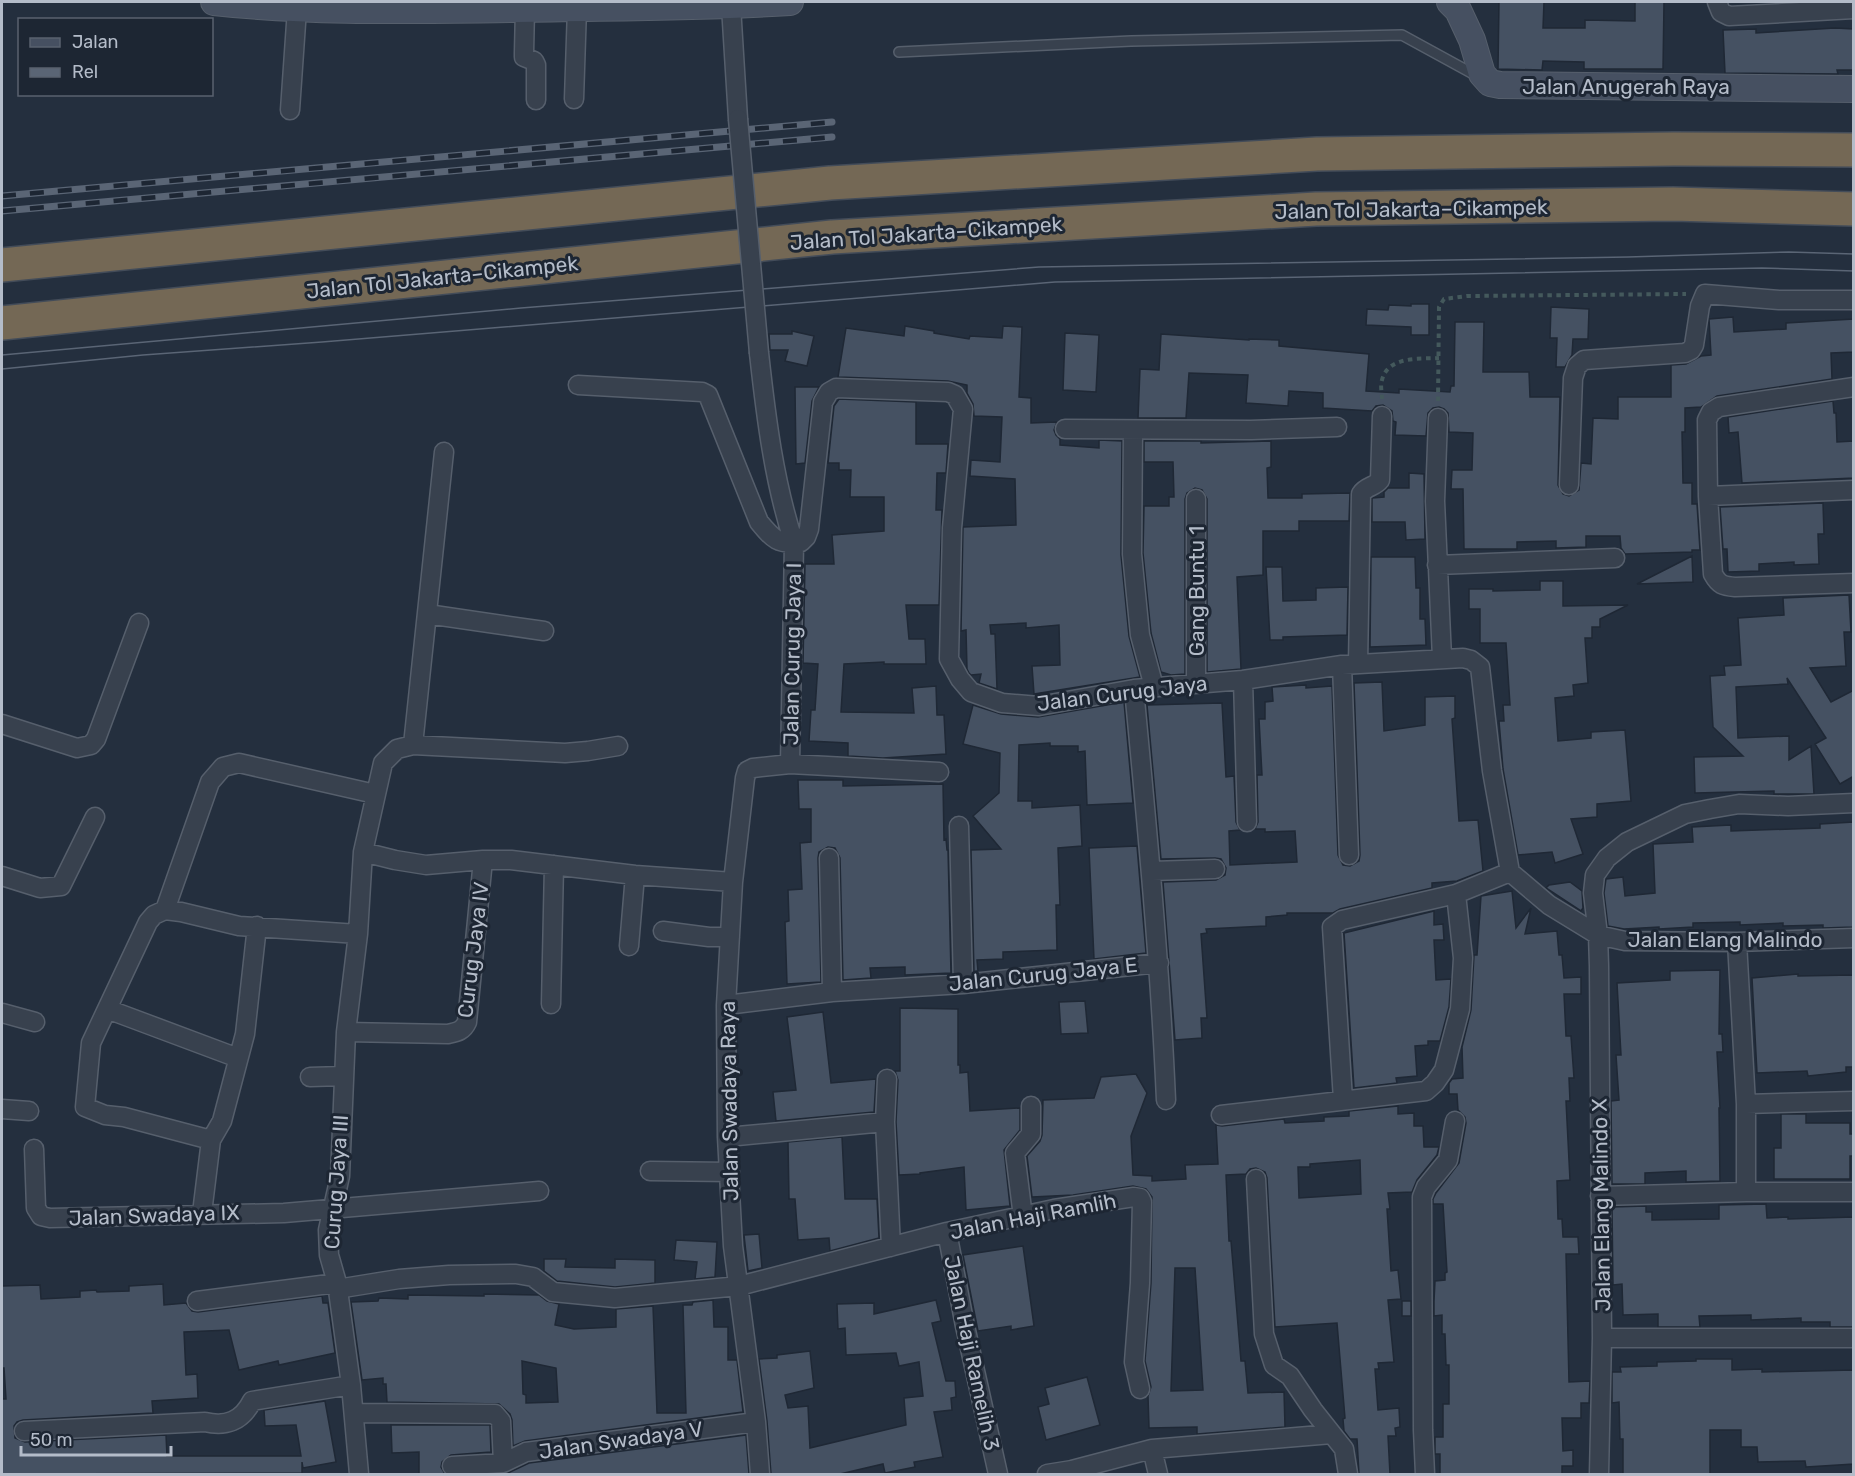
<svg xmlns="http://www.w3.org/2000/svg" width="1855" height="1476" font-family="Rubik,sans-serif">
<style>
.building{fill:#455162;stroke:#1f2835;stroke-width:1.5;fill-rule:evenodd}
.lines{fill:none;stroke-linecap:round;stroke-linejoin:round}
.lane-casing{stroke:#565f6c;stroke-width:12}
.street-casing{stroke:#565f6c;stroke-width:21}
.secondary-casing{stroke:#565f6c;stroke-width:28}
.highway-casing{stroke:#434c59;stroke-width:36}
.path{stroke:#44595c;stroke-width:4;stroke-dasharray:4.5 4.5;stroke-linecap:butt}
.lane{stroke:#38414e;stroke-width:9}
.street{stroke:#38414e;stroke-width:18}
.secondary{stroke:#465061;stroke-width:26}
.highway{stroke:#746855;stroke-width:33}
.tram{stroke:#5a6575;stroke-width:1.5}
.rail-casing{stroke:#5a6575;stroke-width:7}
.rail{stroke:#1d2633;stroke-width:4.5;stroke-dasharray:14;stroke-linecap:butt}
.street-bridge-casing{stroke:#565f6c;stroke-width:21;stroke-linecap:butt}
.street-bridge{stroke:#38414e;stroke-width:18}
.labels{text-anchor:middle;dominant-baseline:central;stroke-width:6;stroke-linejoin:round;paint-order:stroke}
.street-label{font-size:21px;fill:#b4bcc9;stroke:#1d2633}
</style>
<rect width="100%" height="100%" fill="#242f3e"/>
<!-- building -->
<path class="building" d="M1499,2H1544L1543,28H1585V20L1635,21V2H1664L1663,69H1584V62L1543,61L1542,70L1498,69Z
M1835,28L1854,29V70H1837L1838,74L1725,73L1723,30L1756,29V33Z
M1411,304H1429V335H1411V327L1366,325L1367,309L1388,310L1389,305L1411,306Z
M1551,307L1589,309L1588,339H1573L1572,355L1565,367H1556L1557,338H1550Z
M1733,317L1734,332L1786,329V323L1854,319V352L1831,353L1832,379L1717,396L1701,407L1685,408V432H1682L1683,483H1692V504H1697L1700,550H1692V552L1625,554L1621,548L1620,536H1586V547L1556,548V541L1517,542V549H1464L1463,489H1451L1452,470H1472L1473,433L1449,432L1448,413L1444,409L1439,407L1433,408L1428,413L1426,436L1395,435L1396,422L1393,421L1392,411L1383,405L1376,406L1372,411L1323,408V393L1289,391L1288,406L1246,403L1248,375L1189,373L1186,418H1138L1140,369L1159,370L1161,334L1249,340V339L1279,340V346L1369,354L1366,391L1399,393V389L1450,392L1451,386H1454L1455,322H1484L1483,372H1529L1530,397H1560L1558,485L1563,494L1569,496L1579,490L1581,463L1591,464L1593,418L1618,419V397H1671V365L1686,364L1701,356L1711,355L1709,319Z
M905,326L934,331V333L969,339L970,336L1002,338L1003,326L1022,327L1019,397L1031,398V423L1057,422L1054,430L1056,435L1060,439V445L1099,448V440L1122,441L1121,555L1129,636L1140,677L1034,694L1032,666L1060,665L1059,625L1026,628V623L990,625L991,634H995L997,689L979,683L981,674L971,675L969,673L967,669L966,630L961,631L963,527L1016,525L1015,479L970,476L971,460L1000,462L1002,417L974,416L973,404L967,393V385L948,381L838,377L846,328L904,336Z
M792,331L814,336L807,366L785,361L788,350H770L769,334H792Z
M1065,333L1099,335L1096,392L1063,390Z
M795,387H819L812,401L805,463L796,464Z
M839,399L916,402V444H948L946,473H937L936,510H942L939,605H906L909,639H925L926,664H884V662L844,664L841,712L914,713L912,688L936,686L937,715H944L946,754L883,758L848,756V743L809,741L811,710H815L818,664L803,663L805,564H834L832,535L884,531V497H850L851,470H839V463H828L834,406Z
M1833,401L1834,413H1836L1837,442L1854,441V478L1742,483L1738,432L1729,433L1728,417Z
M1144,441H1201V443L1271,441V467L1267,468L1268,498H1302V494L1350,493L1349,521H1299V531H1263V575L1237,577L1241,669L1207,672V499L1202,490L1195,488L1187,493L1185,499V674L1171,675L1161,672L1151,633L1143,553L1144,506H1169V497H1174L1173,462H1144Z
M1409,473L1424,474L1425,539L1406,540L1405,522H1372V498L1384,497V492L1388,488H1409Z
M1823,503L1824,534H1818L1819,564L1794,565V562L1759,564V571L1728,572L1727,549H1723L1720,507Z
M1692,556L1693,582L1637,584Z
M1371,557H1415L1416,588H1420V619H1425L1426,645L1370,647Z
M1266,567H1282L1283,601L1316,600V588L1348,587L1347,635L1283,637V640H1270Z
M1540,581H1563V606L1628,605L1600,619V627H1592V638H1585L1588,683L1573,685L1574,696L1555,698L1558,741L1591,738V732L1625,730L1631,801L1597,804V817L1571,819L1583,854L1555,863L1552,852L1518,855L1503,769L1499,721H1504L1503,705H1510L1506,643H1480V609H1469V589H1493V591L1540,590Z
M1849,595L1851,632H1844L1846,666L1810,668L1831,702L1854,690V776L1840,784L1815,744L1826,738L1787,678L1788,684L1736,687L1738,738L1789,736V760L1811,746L1814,794H1774V791L1695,793L1694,757L1743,756L1713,727L1710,676L1725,675L1724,666L1741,665L1738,618L1784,615L1783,598Z
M1382,682L1384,731L1425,725V697L1455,696V718L1452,719L1459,821L1478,820L1483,871L1457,881L1432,883V888L1340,909L1333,913H1287V915L1266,917V926L1206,929L1207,933L1201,934L1207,1018H1201L1202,1038L1175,1040L1163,882L1216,880L1225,875L1226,868L1221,859L1215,858L1161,859L1147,705L1222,703L1226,777L1234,776L1236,822L1240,830L1229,831L1230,865L1297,862L1295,831L1265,832V829H1255L1258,822L1257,775H1262L1259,719H1265V702L1273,701L1272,687L1306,685V688L1332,686L1338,855L1343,865L1350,866L1359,861L1360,855L1354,683Z
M1124,702L1133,803L1087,805L1085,751L1078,752V746H1050V743L1019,745L1018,801H1032V808L1080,805L1082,846L1058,848L1060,905H1056L1057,950L1003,952V959L977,960L978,971L974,972L971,850L1001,849L973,816L999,793L1000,753L963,744L973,705L1001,714L1038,717Z
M798,780H843V786L943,784L944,840L946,839L947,850H948L951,973L905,975V967L870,968L871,978L843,980L840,858L835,848L828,847L819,852L818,858L821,982L787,984L785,922L789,921L788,890L802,889L800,843L811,842V809H799Z
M1854,822V927L1823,928V925L1783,926V923L1740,925V922L1693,923V927L1659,929V927L1624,929L1608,926L1604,893L1606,879L1623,877L1625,896L1655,893L1653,844L1693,842L1692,827L1731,825V831L1820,828V824Z
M1137,846L1146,953L1094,959L1089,848Z
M1570,882L1582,891L1583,908L1581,911L1546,888L1549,885Z
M1512,891L1516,928L1531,908L1525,934L1557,931L1559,955H1562L1564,978L1581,977V994H1564L1566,1036H1571L1574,1078H1569L1570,1101H1566L1570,1180L1557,1181L1558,1219H1562L1563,1237H1578L1579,1254H1566L1569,1382L1590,1381L1589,1403H1581V1418H1562L1563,1451L1573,1450V1466H1562V1474H1440V1454H1435V1437H1443V1404H1449V1365H1446L1445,1334H1442V1315L1434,1316V1301L1435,1281L1445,1280V1273L1447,1272L1443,1204H1433V1199L1436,1193L1459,1163L1466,1123L1465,1117L1458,1110L1457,1094H1449V1083L1452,1079L1463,1078L1462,1047L1471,1010L1474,955H1477L1481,896Z
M1434,911V925L1443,924L1444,940H1434L1436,980L1451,979L1449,1007L1440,1041H1428V1045L1415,1046L1417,1076L1396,1078L1397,1083L1354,1088L1344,933Z
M1720,970L1719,1034H1722L1723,1052H1717L1720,1108H1719L1720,1181L1686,1182V1171L1645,1173V1184H1612L1611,1101L1619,1100L1616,1055H1621L1617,983L1670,980V971Z
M1798,974V976L1854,975V1067H1846V1072L1808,1076L1807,1071L1757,1073L1752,978Z
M1085,1001L1088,1033L1061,1034L1059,1002Z
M900,1008L958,1009V1065H960V1073L968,1072L970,1111L1020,1108V1130L1004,1150L1010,1206L966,1210L964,1167L920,1173V1174L899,1175L896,1122L898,1080L895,1071H900Z
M823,1012L831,1083L876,1079L874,1112L776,1121L773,1092L796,1090L787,1017Z
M1136,1074L1147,1093L1131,1136L1133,1175L1152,1176V1181L1186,1179L1185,1165L1218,1164L1216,1125L1222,1126L1284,1119L1285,1123L1324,1121V1117L1349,1116V1111L1398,1106V1114L1414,1113V1126H1423L1424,1147H1439L1437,1155L1417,1180L1412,1192L1388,1193L1390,1209H1387L1391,1271L1398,1270L1401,1299L1388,1300L1394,1362L1378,1363L1379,1369H1375L1378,1410L1399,1408L1400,1427L1395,1428L1396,1436H1388L1390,1474H1359L1357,1439H1350L1344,1431L1343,1419L1345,1418L1337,1323L1275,1327L1267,1178L1265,1172L1256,1168L1250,1169L1246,1174L1226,1175L1229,1241H1231L1241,1361H1245L1248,1393L1284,1392L1285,1427L1197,1434V1427L1149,1428L1148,1396L1151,1387L1145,1361L1151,1283L1152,1197L1146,1189L1133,1186L1073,1195L1032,1197L1027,1156L1040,1141L1042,1135L1043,1100L1094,1098L1101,1077ZM1360,1160L1361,1194L1299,1198L1298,1167H1310V1164ZM1175,1268H1195L1203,1390L1171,1391Z
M1781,1114H1806V1123H1850V1134H1854V1156H1850V1179H1774V1148H1781Z
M842,1137L845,1199H877L879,1238L830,1251L829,1238L798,1240L795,1199H789L788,1142Z
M1766,1204L1767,1218L1788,1217V1219L1854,1217V1327H1830V1322H1801V1318L1751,1320V1315L1699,1316L1700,1327H1658V1314L1623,1315L1622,1284L1613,1285L1612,1207L1646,1206V1212H1652V1220L1719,1219V1205Z
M759,1234L762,1268L748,1271L744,1235Z
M676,1240L717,1242L715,1277L695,1279L697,1262L674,1260Z
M1023,1246L1034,1326L1011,1330V1326L978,1331L963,1255Z
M544,1259H566L565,1267L615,1268V1259L655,1260V1283L615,1287L557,1281L544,1271Z
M163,1284L164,1305L186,1303L192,1311L198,1312L322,1296L323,1303H328L335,1353L279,1365L278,1361L239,1370L229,1330L184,1332L186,1375L197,1374L198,1398L152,1401L153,1413L23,1420L17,1422L14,1426L15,1438L25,1442L166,1435L167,1456H301L296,1425L265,1426L264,1410L325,1401L336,1462L303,1468L302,1462V1473L2,1474V1399H6L4,1368H2V1286L40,1285L41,1299L80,1297V1291L96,1290L97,1292L129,1291V1286Z
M484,1294L539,1295L547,1301L559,1304L555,1325L574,1329L616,1327V1309L653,1306L657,1413H686L683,1305H692L693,1302L713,1300L714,1327H728V1360H737L743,1412L525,1441L513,1446L512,1420L510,1414L499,1404L387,1402L386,1384H383V1378L362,1380L351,1302L378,1301L379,1298L408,1299V1295L484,1296ZM522,1361L556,1368L558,1402L526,1403V1395L523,1394Z
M936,1300L941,1321L932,1323L946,1381H955L956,1397L951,1398L952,1410L934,1412L943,1457L914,1462L915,1467L885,1473L883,1464L840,1474H771L767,1421L759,1359L777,1358V1355L810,1351L814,1388L785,1395L788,1408L808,1406L810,1448L906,1425L904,1398L923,1396L919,1362L899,1366L896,1353L846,1355L845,1328L838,1329L837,1304L874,1303V1314Z
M1402,1301H1411V1316H1402Z
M1696,1359H1732V1370L1762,1369V1372L1854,1370V1464L1806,1467L1805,1461L1758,1462L1757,1447H1741V1430H1710V1474H1623V1439H1620L1619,1402L1612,1403V1372H1621L1620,1367L1657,1366V1362L1696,1361Z
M1087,1377L1100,1425L1046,1440L1038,1407L1049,1404L1045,1388Z
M391,1425H490L491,1452L451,1455L442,1462L441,1467L445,1474H419V1452L392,1453Z
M746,1435L749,1474H499L508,1473L529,1463Z"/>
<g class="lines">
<!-- lane casing -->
<g class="lane-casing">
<path id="lane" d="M899,52L1131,41L1402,35L1477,76"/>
</g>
<!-- street casing -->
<g class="street-casing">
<path id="street" d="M1717,2L1721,12L1729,16L1854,9
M731,6L738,119
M525,8L524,53V57L534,61L536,65V100
M574,99L577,8
M290,110L297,9
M759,353C766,417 774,482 794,543L790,764
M578,385L702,392L708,395L759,522C773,539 778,545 801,542L806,537L809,529L823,402L829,392L836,388L948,392L955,395L963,409L952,528L949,659L960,679L971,692L1002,703L1039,706L1134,689L1243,680L1342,665L1463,658L1471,660L1480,667L1492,771L1510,872L1549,905L1598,935L1625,941L1737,942L1854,938
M1854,387L1719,407L1711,412L1707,420L1708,496L1713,574C1719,585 1723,586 1735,587L1854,583
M1438,418L1435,501L1442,658
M1065,429L1251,430L1337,427
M1133,430L1132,554L1140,635L1154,687
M1569,485L1573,378L1577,366L1584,360L1685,353L1691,350L1694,345L1700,306L1705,294L1779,300H1854
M1708,496L1854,490
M1196,499V683
M1437,565L1615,558
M427,614L544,631
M1358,664L1361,494C1366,486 1375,487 1380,480L1382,416
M1342,665L1349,855
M1243,680L1247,822
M1134,689C1147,826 1160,963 1166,1100
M2,724L77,748L91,745L96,739L139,623
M413,745L444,452
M959,826L963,984
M363,852L395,860L426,865L483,860H511L635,875L733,882
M829,858L832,992
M1152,871L1215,869
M2,876L40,888L61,886L95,817
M165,910L210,782L223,767L239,763L375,794
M663,931L709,937H730
M1737,942L1746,1104V1192
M629,946L635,875
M551,1004L554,865
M726,1005L832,992L963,984L1159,963
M107,1009L238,1058
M2,1013L35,1022
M346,1032L448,1034C457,1032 463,1031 467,1022L483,860
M310,1077L343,1076
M887,1079L885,1122L891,1247
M1343,1100L1332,927L1342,920L1456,894
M1746,1104L1854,1101
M2,1109L29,1111
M1221,1115L1426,1091L1435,1083L1444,1070L1460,1009L1463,958L1456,894L1510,872
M727,1137L885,1122
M211,1140L124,1117L105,1115L85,1107L91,1043L148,922L154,915L165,910L181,912L239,926L358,934
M34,1149L36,1208L41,1216L50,1218L284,1213L539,1191
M650,1171L730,1172
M1256,1179L1264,1334L1274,1365L1290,1376L1313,1410L1332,1434
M1600,1196L1746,1192H1854
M202,1213L211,1140L222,1121L245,1034L257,926
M1023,1217L1015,1153L1031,1134V1106
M947,1232L965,1326L998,1474
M337,1289L399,1279L449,1275L516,1274L533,1277L553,1292L615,1298L739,1286L947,1232L1054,1209L1134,1197L1140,1198L1142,1202L1140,1283L1134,1362L1140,1389
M197,1301L337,1283
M1602,1338H1854
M354,1413L495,1414L501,1421L503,1463
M24,1431L205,1422C226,1427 242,1421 252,1401L351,1385
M1152,1449L1158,1474
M452,1466L503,1463L526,1452L756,1422
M359,1474L351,1385L337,1283L329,1255L328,1230L340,1176L346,1032L358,934L363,852L383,763L397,749L413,745L565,753L588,751L618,746
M760,1474L756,1422L733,1246L727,1137L726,1005L733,882L745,778L747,771L753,768L790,764L939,772
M1047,1474L1072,1470L1152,1449L1332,1434L1344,1449L1348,1474
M1425,1474L1423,1430L1422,1197L1426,1187L1448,1160L1455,1121
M1599,1474L1602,1338L1599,966L1598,935L1593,893L1595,875L1607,858L1627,842L1685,814L1710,809L1739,804L1788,806L1854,803"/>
</g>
<!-- secondary casing -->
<g class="secondary-casing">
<path id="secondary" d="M214,2C314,13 417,10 518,9C608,7 699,8 790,2
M1450,2L1458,10L1472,40L1482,74L1490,83L1500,85L1854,89"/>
</g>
<!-- highway casing -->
<g class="highway-casing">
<path id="highway" d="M2,265L830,183L1317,154L1674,149L1854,150
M2,323L832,237L1316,209L1673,204L1854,209"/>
</g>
<!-- path -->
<path class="path" d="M1382,399C1382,393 1380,385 1382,380C1388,356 1419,359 1439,358
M1438,401L1439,307L1444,299L1467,296L1686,294"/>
<!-- lane -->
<use href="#lane" class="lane"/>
<!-- street -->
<use href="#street" class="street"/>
<!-- secondary -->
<use href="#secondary" class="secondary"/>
<!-- highway -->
<use href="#highway" class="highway"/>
<!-- tram -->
<path class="tram" d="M2,355L521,308L1039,267L1628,257L1789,252L1854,254
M2,369L143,355L322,342L1055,282L1762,268L1854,271"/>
<!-- rail casing -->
<g class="rail-casing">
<path id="rail" d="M2,196L832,122
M2,211L832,137"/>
</g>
<!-- rail -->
<use href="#rail" class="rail"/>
<!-- street-bridge casing -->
<g class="street-bridge-casing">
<path id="street-bridge" d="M738,119L759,353"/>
</g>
<!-- street-bridge -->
<use href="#street-bridge" class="street-bridge"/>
</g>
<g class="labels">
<!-- street labels -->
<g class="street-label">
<text x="1626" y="86">Jalan Anugerah Raya</text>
<text transform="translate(1411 209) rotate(-1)">Jalan Tol Jakarta–Cikampek</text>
<text transform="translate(926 233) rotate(-4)">Jalan Tol Jakarta–Cikampek</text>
<text transform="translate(442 277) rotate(-6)">Jalan Tol Jakarta–Cikampek</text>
<text transform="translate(1196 591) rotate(-90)">Gang Buntu 1</text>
<text transform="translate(792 654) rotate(-89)">Jalan Curug Jaya I</text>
<text transform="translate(1122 693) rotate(-7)">Jalan Curug Jaya</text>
<text x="1725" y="939">Jalan Elang Malindo</text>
<text transform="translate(473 950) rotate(-83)">Curug Jaya IV</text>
<text transform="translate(1043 974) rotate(-6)">Jalan Curug Jaya E</text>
<text transform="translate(729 1101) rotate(-91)">Jalan Swadaya Raya</text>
<text transform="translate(336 1182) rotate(-86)">Curug Jaya III</text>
<text transform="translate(1601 1205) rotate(-91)">Jalan Elang Malindo X</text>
<text transform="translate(154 1215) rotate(-2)">Jalan Swadaya IX</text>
<text transform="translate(1033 1216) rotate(-11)">Jalan Haji Ramlih</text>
<text transform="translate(972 1353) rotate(78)">Jalan Haji Ramelih 3</text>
<text transform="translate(621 1440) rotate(-8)">Jalan Swadaya V</text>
</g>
</g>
<!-- border -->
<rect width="1855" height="1476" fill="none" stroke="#b4bcc9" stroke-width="6"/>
<!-- legend -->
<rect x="18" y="18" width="195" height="78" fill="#1d2633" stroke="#59626f" stroke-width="1.5"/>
<rect x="30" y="38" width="30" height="9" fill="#465061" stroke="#59626f" stroke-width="1.5"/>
<text x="72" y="48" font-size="18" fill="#b4bcc9">Jalan</text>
<rect x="30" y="68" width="30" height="9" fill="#5a6575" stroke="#59626f" stroke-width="1.5"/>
<text x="72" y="78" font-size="18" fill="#b4bcc9">Rel</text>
<!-- scale -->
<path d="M21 1446v9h150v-9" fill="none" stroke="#b4bcc9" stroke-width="3"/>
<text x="30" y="1446" font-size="18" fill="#b4bcc9" stroke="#1d2633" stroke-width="4.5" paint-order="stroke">50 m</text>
</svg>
